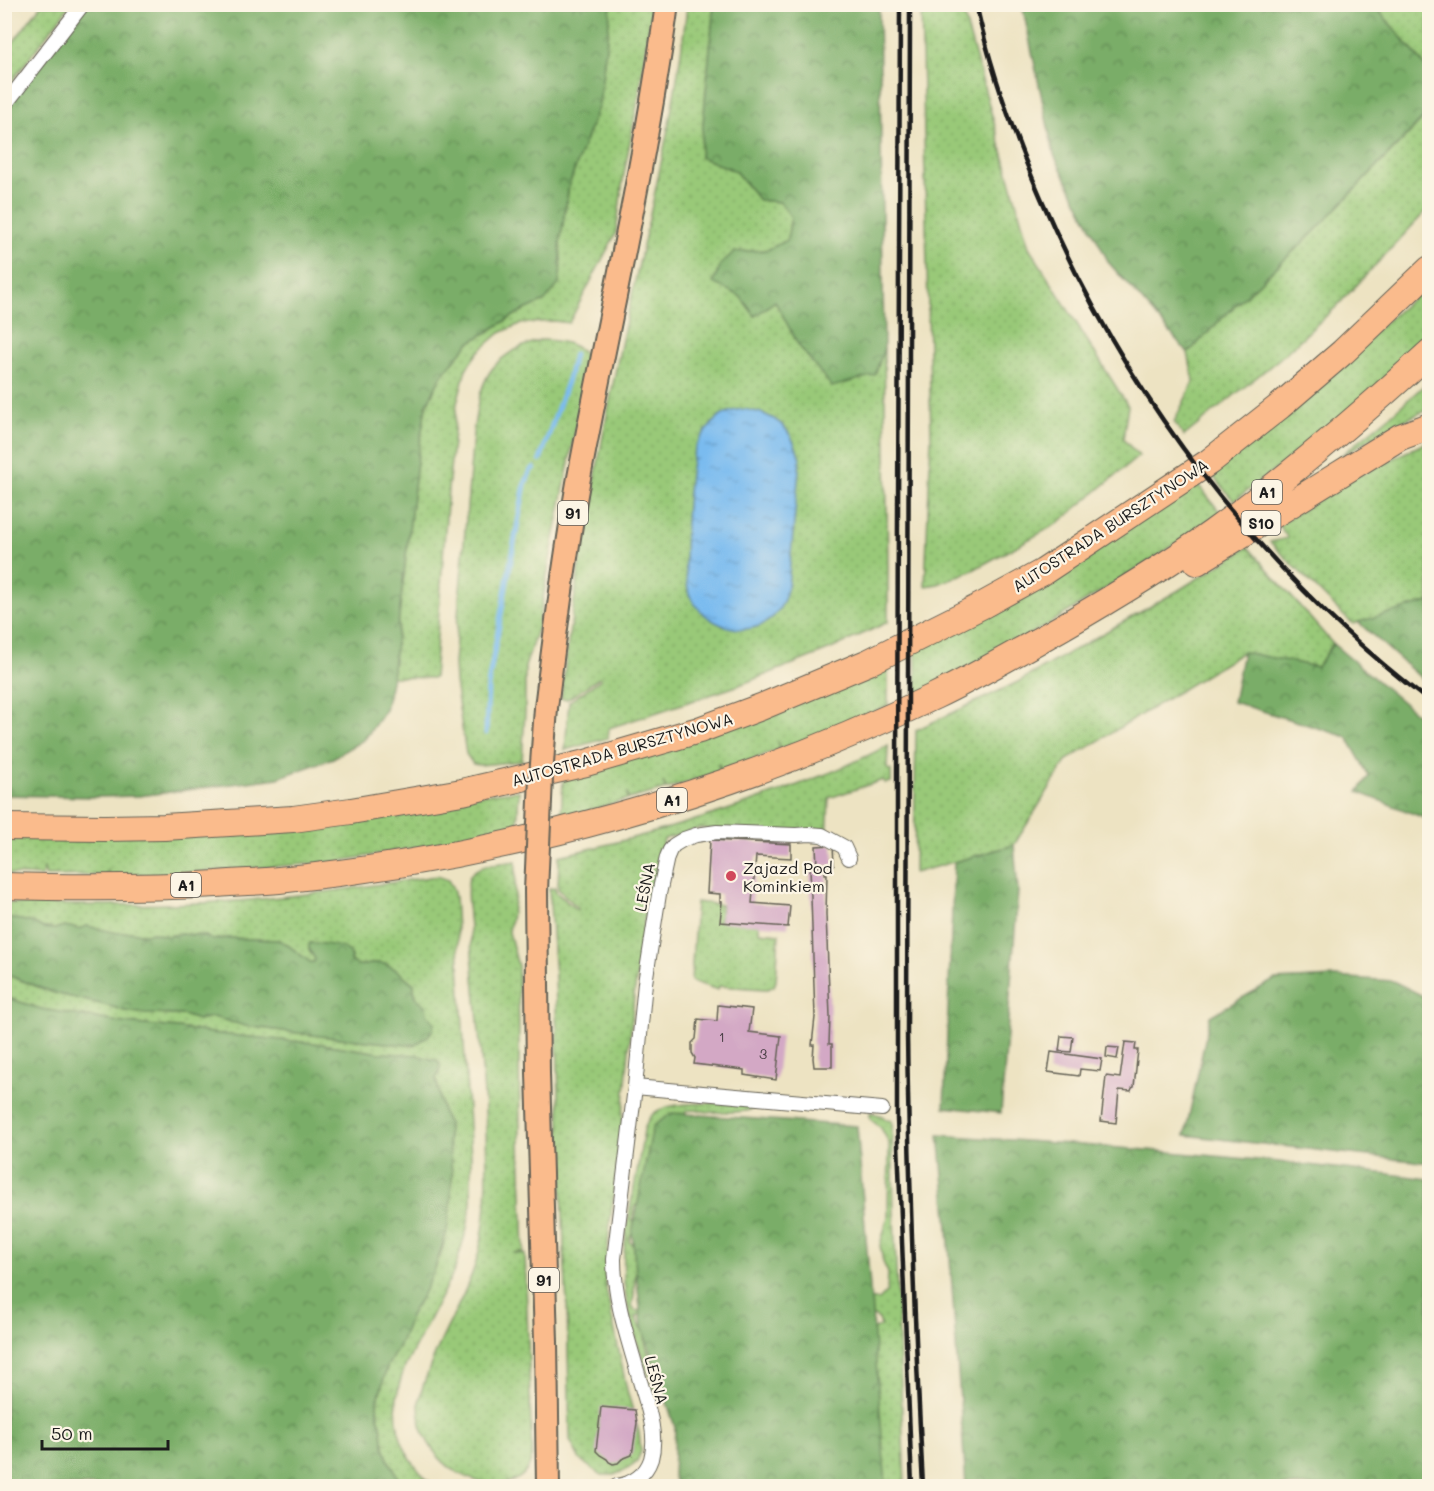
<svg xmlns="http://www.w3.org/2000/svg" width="1434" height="1491" font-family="Mali,sans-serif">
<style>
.grass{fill:url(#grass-dots);stroke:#5a724a;stroke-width:1.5}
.forest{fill:url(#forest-crowns);stroke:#4b6442;stroke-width:1.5}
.water{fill:url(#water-ripples);stroke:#4b6c86;stroke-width:1.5}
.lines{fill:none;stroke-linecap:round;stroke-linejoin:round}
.stream{stroke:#7abbef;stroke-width:5}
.building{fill:#d3a8c5}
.street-casing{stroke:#656256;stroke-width:16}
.primary-casing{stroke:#656256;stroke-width:26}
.highway-casing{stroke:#656256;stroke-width:28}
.street{stroke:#fff;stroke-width:14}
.primary{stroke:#fabb8c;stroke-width:22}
.highway{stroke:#fabb8c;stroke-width:26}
.rail{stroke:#1c1c1c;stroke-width:4.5}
.primary-bridge-casing{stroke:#656256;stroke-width:26;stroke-linecap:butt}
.primary-bridge{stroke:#fabb8c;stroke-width:22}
.poi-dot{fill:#d1495b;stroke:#fcf5e5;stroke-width:2}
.labels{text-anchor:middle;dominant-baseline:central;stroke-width:4.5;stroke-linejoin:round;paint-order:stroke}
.number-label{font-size:14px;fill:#4a3f46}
.shield{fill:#fcf5e5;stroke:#5f5d58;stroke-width:1.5}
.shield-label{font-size:15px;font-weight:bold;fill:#1c1c1c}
.street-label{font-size:16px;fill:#1c1c1c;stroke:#fcf5e5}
.poi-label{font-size:16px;fill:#1c1c1c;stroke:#fcf5e5;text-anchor:start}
</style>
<defs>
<pattern id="grass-dots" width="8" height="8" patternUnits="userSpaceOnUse" patternTransform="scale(1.5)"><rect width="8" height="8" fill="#99c978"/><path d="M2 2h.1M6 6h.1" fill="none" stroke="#83ac67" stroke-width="1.8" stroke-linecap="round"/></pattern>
<pattern id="forest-crowns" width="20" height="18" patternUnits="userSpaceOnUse" patternTransform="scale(1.5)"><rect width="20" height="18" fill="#7aad68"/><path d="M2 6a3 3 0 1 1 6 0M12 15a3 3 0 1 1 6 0" fill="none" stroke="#638c55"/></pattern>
<pattern id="water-ripples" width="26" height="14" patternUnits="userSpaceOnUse" patternTransform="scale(1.5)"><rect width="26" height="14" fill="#7abbef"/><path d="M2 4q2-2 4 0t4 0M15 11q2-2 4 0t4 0" fill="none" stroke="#69a0cc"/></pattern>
</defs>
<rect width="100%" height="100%" fill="#fcf5e5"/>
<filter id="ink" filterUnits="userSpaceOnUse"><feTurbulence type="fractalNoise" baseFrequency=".0167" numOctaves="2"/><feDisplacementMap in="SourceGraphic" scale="12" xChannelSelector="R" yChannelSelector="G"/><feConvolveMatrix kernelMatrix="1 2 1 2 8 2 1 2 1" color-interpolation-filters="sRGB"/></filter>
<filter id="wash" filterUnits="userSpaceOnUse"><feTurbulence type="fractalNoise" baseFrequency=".008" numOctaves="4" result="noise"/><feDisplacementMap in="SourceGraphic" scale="24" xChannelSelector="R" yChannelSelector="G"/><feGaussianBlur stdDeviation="1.35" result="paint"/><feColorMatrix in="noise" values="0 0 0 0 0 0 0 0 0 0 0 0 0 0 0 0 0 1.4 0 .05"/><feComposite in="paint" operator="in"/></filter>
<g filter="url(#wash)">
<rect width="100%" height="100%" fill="#ede3c2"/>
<!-- grass -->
<path class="grass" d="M41,5H70L5,90V53Z
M611,5H652L639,95L623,179L616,233L569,323L554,321L520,324L500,333L478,352L466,369L457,403L448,490L434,678L392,677L417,461L426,406L442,375L469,343L520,312L545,301L561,265L560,243L569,185L599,104Z
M687,5H714L700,157L735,171L759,200L780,202L791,216L788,240L767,250L734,252L740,296L755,316L775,301L799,346L875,375L884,348L888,566V622L831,649L737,686L609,728L608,738L565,750L569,702L601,679L600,677L568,699H561L570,628L572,626L571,624L581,554L583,552L582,550C595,478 608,406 623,335C647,225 675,117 687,5Z
M921,5H961L1029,247L1128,406L1123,439L1139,456L1057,524L973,570L938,584L925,586L931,438Z
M1374,5H1429V208L1336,307L1279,359L1184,436L1174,422L1194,381L1188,353L1225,315L1314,232L1427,115L1428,69Z
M1429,284V338C1368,397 1302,450 1234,501L1211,474Z
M541,340C560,340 586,343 588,366L549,564L538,626L525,667V712L522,761L480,765L473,764L466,754L455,682L454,663L473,434C480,382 486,356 541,340Z
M1429,381V409C1396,423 1365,441 1334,461L1392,414Z
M1429,441V602L1353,624L1343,615L1270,542L1288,538L1278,525L1355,477Z
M1196,482L1220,512L1156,557L1047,625L916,695V650Z
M1248,547L1333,644L1317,667L1243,652L1067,760L1014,845L914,873L916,730L1018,682L1179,590Z
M888,663V706L781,749L778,742L780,749L722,771L719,764L718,765L720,771L667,789L663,782L666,789L629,799L627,793L628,799L561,819L563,780Z
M888,746L887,769L891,770V782L884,783L883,780L829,798L827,841L701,828L664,839L645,915L634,996L620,1145L618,1148L619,1151L609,1231L605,1284L627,1390L639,1433L641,1452L637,1461L627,1469L614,1475H601L580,1460L570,1440L567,1305L564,1247L555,977L549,889L555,888L556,892L577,910L578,908L558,889L559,856C648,836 736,810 821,776C844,768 866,756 888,746Z
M519,791L517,829L511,830L509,824L510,830L509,831L334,862L144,876L108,875V868L107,875L46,876L45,874L44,867L42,876L5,874V838Z
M516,861L515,895L509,932L518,966L520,1140L524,1251L523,1252L513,1253L525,1254L532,1456C528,1491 482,1489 455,1471C439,1461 426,1443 421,1425C420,1418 419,1409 419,1402C420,1392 425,1381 428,1372C442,1332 467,1296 478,1255C489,1212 487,1173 486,1129C483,1063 475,996 470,930C470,917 464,888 470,876C477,863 503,864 516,861Z
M437,876L448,880L453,889L455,897L471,1157V1203L467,1228L455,1269L405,1367C387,1412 397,1454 434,1486H405L396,1477L394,1468L389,1462L385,1451L381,1425L378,1417L377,1404L387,1367L400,1343L412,1312L422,1296L434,1271L443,1247L451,1200L452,1172L448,1141V1124L443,1113L436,1078L417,1055L380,1053L322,1044L219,1034L178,1028L124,1023L41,1009L4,997L5,974L54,993L113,1007L125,1011L169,1015H183L198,1020L213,1016L246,1026L320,1036L397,1044L415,1045L429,1035L431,1018L427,1014L426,1006C417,999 413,996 414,984C403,976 394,965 380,963C368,962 364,970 351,961C351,958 352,954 349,952C343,945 319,943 310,943L309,949L315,959L314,962H310L285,943L278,940L227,938L211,940L206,936L182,934L166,936L154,933L143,934L131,932L117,933L87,926L79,929L64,926L55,929L43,928L34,923L21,920L5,918V903C82,906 160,906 237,901C304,896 370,886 437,876Z
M696,902L721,905L720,921L759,924V932L779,934L776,981L774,986L768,989H764L719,986L718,990L691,981Z
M722,1103L762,1106C747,1113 727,1113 710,1112C701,1111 694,1109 686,1111L646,1199L635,1206L632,1219L640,1226L639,1232L631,1235L629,1242L636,1244C640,1256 635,1268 635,1280C634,1289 635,1297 632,1305L635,1311L642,1310L646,1317L638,1315L636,1318L641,1328L650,1331C648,1334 646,1336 645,1340C645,1343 650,1360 652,1363C659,1375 668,1376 660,1393L661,1399L659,1401C645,1365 630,1329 625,1290C621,1261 626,1232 631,1203C636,1179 640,1154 644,1130C646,1125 647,1120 651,1116C663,1101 703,1104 722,1103Z
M870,1112L882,1116L887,1120L892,1121L894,1217L905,1486H865L867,1332L881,1326L879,1319L861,1309L862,1300H879L887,1292L888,1273L883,1262L880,1245L888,1217L889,1143L881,1128L870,1119Z"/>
<!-- forest -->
<path class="forest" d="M714,4L879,5L884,348L875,375L832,387L799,346L775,301L755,316L740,296L713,283L721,264L734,252L767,250L787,240L791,217L780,202L759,200L735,171L700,157Z
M82,5H611L599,104L569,185L560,243L561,265L559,284L545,301L520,312L469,343L442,375L426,406L417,461L392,677L385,710L365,739L333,758L278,778L139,796L95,797L5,795L4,197L6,194L4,192L5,101Z
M1022,5H1374L1428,69L1427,114L1314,232L1225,315L1188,353L1109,263L1054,155Z
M1429,602H1430L1429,685L1358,622Z
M1333,644L1429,724V820L1358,792L1369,776L1347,737L1233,702L1243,652L1317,667Z
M1014,845L1018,891L1001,1113L944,1107L954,862Z
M5,918L21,920L34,923L43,928L55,929L64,926L79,929L87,926L117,933L131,932L143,934L154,933L166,936L182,934L206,936L212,940L227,938L278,940L285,943L310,962H314L315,959L309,949V945L310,943C319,943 343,945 349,952C352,954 351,958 351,961C364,970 368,962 380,963C394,965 403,976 414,984C413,996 417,999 426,1006L427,1014L434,1022L433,1029L429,1035L415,1045L397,1044L320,1036L246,1026L213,1017L198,1020L183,1015L145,1014L125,1011L113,1007L54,993L5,974Z
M1335,977L1393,981L1429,999V1163L1185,1135L1210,1016L1274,980Z
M5,997L41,1009L124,1023L178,1028L219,1034L322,1044L380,1053L417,1055L439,1061C441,1069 440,1072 436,1079L443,1113L448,1124V1141L452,1172L451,1200L447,1231L434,1271L422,1296L412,1312L400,1343L387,1367L377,1404L378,1417L381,1425L385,1451L389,1462L394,1468L397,1477L405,1486H5Z
M672,1113L857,1126L886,1486H677L673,1475L675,1427L642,1327L632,1233L653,1126Z
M939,1135C1102,1146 1266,1158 1429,1179V1486H966L947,1216Z"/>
<!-- water -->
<path class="water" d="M742,409C775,413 791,426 800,459L788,586C786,594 784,603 778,611C755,643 708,629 691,598C680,578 687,471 695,449C699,438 714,420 724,414C729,411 736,410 742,409Z"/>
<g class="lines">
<!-- stream -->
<path class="stream" d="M540,460L569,376L574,354
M486,733L488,685L525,484L531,470L534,468"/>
</g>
<g id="blocks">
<!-- building -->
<path class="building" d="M710,840L791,844V858L756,856L752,903L790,906L788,927L720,922L722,902H720V894L707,893Z
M833,845L834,865L817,866L816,846Z
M810,867H825V874H827L826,914L830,1017L829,1044H832V1067H814L813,1058L814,1045H812L815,1017Z
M718,1005L752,1009L749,1032L781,1036L776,1080L744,1075V1070L694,1064L695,1058L692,1053V1043L696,1039L698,1019L717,1021Z
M1061,1036L1073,1037L1071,1052L1059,1051Z
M1125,1042L1136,1043L1135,1050H1138L1134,1087L1132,1088L1131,1091L1119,1090L1116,1123L1101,1121L1106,1076L1120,1078Z
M1107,1047L1119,1048L1117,1059L1106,1057Z
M1051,1052L1102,1059L1100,1071L1080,1069L1079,1076L1048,1072Z
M601,1407L635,1410L637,1423L632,1455L622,1459L618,1463L613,1464L609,1462L607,1459L600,1455L596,1451Z"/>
</g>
</g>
<g filter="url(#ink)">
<use href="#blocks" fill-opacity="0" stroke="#656256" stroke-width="1.5"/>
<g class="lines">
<!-- street casing -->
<g class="street-casing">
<path id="street" d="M4,106L83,4
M635,1087L882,1109
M617,1486C633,1484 646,1474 651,1459C658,1433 647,1405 640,1381C629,1341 614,1301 614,1259L635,1087L645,983L659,894L667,857L670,850L674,845L684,839L696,835L717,832L796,835L809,834L822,835L844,847L849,858"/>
</g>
<!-- primary casing -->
<g class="primary-casing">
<path id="primary" d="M546,708C555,632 565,557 578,483C608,323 645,165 667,4
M536,891L538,1073L546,1342L548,1486"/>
</g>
<!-- highway casing -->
<g class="highway-casing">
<path id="highway" d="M1197,562L1400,437L1430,426
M4,827L105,828L164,827L293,819L351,811L462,792L586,763L699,730L761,707L869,662L983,605L1043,572L1209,462L1280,406L1343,352L1430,269
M4,886C75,888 146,888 217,884C238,882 259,882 279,880C506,857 729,795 935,696C977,676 1018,652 1059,629C1111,599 1163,568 1212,533C1289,477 1360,416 1430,352"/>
</g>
<!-- street -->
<use href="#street" class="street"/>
<!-- primary -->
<use href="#primary" class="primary"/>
<!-- highway -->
<use href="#highway" class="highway"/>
<!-- rail -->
<path class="rail" d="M900,4L897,770V1119L912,1486
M910,4L907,1033C909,1184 915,1335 923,1486
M976,4C991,71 1014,136 1041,198C1125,395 1259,571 1430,702"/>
<!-- primary-bridge casing -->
<g class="primary-bridge-casing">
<path id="primary-bridge" d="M536,891L541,778L546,708"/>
</g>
<!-- primary-bridge -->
<use href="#primary-bridge" class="primary-bridge"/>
</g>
</g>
<!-- markers -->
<circle class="poi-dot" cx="731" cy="876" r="6"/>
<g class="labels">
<!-- number labels -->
<g class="number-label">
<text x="722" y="1036">1</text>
<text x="763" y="1053">3</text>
</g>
<!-- shield labels -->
<g class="shield">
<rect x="1252" y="480" width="30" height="24" rx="4.5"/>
<rect x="558" y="501" width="30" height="24" rx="4.5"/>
<rect x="1241.5" y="511" width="39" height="24" rx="4.5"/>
<rect x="657" y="788" width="30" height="24" rx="4.5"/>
<rect x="171" y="873" width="30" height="24" rx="4.5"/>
<rect x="529" y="1268" width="30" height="24" rx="4.5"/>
</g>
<g class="shield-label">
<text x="1267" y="492">A1</text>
<text x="573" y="513">91</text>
<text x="1261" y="523">S10</text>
<text x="672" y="800">A1</text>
<text x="186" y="885">A1</text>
<text x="544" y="1280">91</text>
</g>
<!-- street labels -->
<g class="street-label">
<text transform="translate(1110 525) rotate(-33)">AUTOSTRADA BURSZTYNOWA</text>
<text transform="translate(622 749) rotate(-16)">AUTOSTRADA BURSZTYNOWA</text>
<text transform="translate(644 887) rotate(-79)">LEŚNA</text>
<text transform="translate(657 1380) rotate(75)">LEŚNA</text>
</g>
<!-- poi labels -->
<g class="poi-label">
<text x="743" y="867">Zajazd Pod<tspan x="743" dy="18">Kominkiem</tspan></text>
</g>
</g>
<!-- margin -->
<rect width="1434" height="1491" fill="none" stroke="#fcf5e5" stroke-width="24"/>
<!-- scale -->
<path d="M42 1440v9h126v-9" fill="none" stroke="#1c1c1c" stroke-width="3"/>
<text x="51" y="1440" font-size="18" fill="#1c1c1c" stroke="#fcf5e5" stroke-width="4.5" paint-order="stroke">50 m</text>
</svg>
